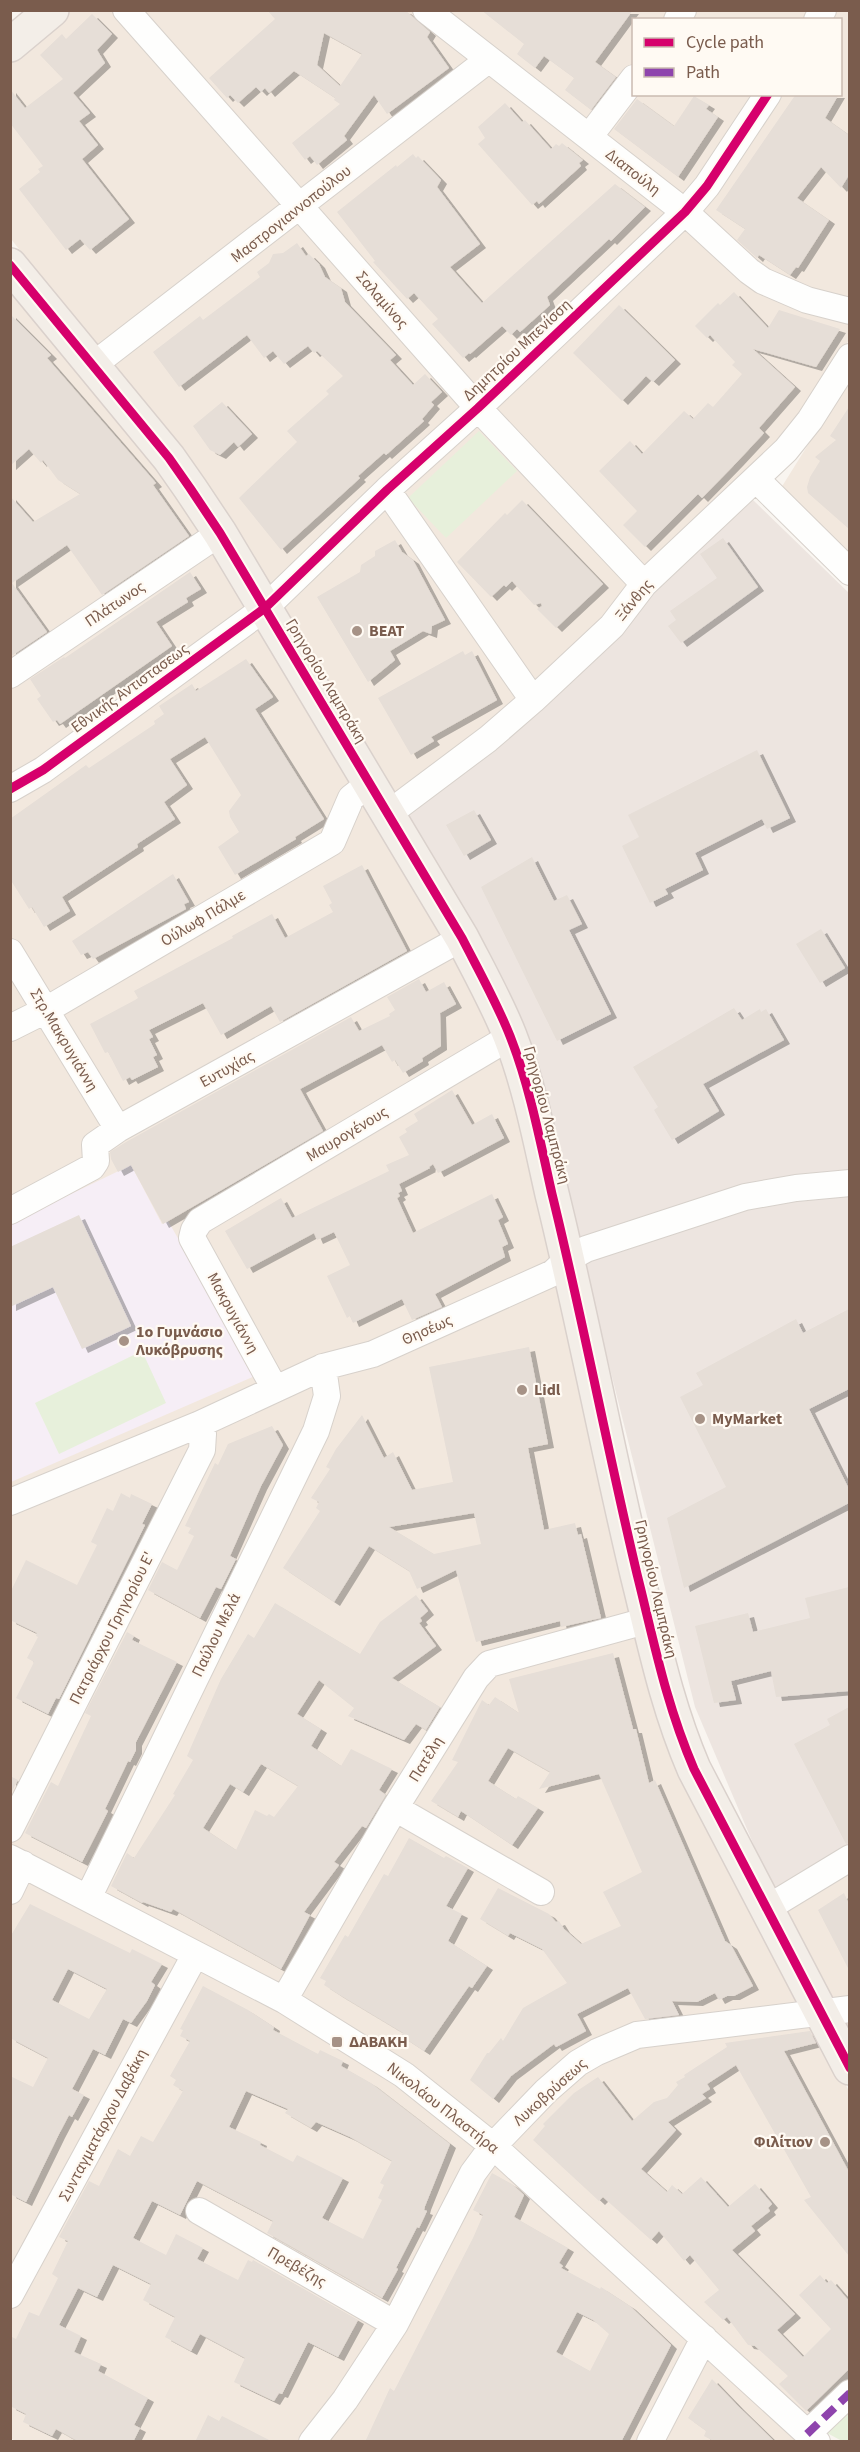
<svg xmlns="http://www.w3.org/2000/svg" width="860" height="2452" font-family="'Source Sans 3',sans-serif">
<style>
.residential{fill:#f2e8de;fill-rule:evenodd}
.industrial{fill:#ede5e0}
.education{fill:#f6eef6}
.green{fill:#e7f0db}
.building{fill:#e6ded7;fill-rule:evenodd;filter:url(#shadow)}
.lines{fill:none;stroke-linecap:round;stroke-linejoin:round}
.minor-casing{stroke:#d7d1cb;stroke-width:28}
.major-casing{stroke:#dad1cc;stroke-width:36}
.minor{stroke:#fefefd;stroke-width:26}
.major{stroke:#f3eee8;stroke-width:33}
.quiet{stroke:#8e44ad;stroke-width:8;stroke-dasharray:15 8;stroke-linecap:butt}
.cycleway-casing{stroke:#fffaf3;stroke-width:13}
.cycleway{stroke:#d6006c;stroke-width:9}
.poi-dot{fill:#a69286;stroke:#fffaf3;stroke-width:2}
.labels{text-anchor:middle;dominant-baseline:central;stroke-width:4.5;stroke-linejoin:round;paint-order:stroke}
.street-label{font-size:16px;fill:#7a5c4d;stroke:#fffaf3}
.poi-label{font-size:16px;font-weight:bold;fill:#7a5c4d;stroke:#fffaf3;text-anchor:start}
</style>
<defs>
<filter id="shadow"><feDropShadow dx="6" dy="4" stdDeviation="0" flood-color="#0004"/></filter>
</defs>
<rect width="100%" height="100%" fill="#f9f5f0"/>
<!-- residential -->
<path class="residential" d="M69,11H849V340L790,432L616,610L536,687L397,796L199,476L11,239V59ZM634,20H840V94H634Z
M10,281L163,470L388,841L499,1036L662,1726L719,1853L849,2091V2380L793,2434L802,2441L16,2442L11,2438Z
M849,379V556L781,488Z
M849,1870V2039L784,1912Z"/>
<!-- industrial -->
<path class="industrial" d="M753,500L849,593V1844L773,1890L695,1707L561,1174L403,818L646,590Z"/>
<!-- education -->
<path class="education" d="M131,1165L162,1224L168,1221L257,1375L11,1482V1223Z"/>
<!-- green -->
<path class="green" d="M479,431L517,471L446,538L408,498Z
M142,1351L166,1403L59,1454L35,1403Z
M849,2409V2441H842L827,2433Z"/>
<!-- building -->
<path class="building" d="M267,10H405L430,32L427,37L449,68L387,114L374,95L344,136L347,140L317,165L310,156L305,160L292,143L340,104L334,100L335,98L294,71L269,93L265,88L261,92L256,87L238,103L230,95L227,98L209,78L275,19ZM324,33L362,54L340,86L317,65Z
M481,10H633L595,62L616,77L591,110L565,90L574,78L544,56L535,68L517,54L524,44Z
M92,14L112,34L97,50L105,63L73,93L90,113L79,121L98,145L82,159L129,219L90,250L80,239L66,250L19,189L40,172L38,169L43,166L10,123V89L25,108L63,79L40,55L62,34L66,39Z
M796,94H839L825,118L849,135V175L841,188L821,167L797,198L829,220L798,268L796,267L790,275L759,255L757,258L737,240L745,229L716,210Z
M694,96L709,105L706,109L718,117L678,177L614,129L637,99L674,126Z
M505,103L522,122L525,120L551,149L556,144L559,146L562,143L583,160L579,163L581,166L539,204L537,201L532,205L478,144L485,138L478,127Z
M413,154L416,158L418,156L441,180L437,187L480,244L450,267L482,303L615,184L645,207L611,241L609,239L547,297L550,305L520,332L517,329L511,335L502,326L470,354L469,353L463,358L432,324L438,319L414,293L407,299L373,262L375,261L337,212L396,165L397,167Z
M297,243L306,256L309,254L319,264L325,277L341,288L345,302L396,355L390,360L413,385L425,374L442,392L431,402L434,405L422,419L424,421L386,455L384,453L358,476L360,478L281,550L239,498L297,442L287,431L329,394L326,391L343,376L317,351L314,353L308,346L284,364L273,351L264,358L247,335L179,387L153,352L200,316L203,320L260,277L257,272L269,263L273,254L283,253Z
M734,292L768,328L779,310L840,329L816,367L753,349L795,387L759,428L764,433L737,462L702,498L698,494L645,547L623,525L637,511L599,471L630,441L642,454L684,411L693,419L708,403L713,407L742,374L732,365L735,362L710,335L707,338L695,326L718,303L720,305Z
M619,305L675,360L653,382L646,376L622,401L573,353Z
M10,314L51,355L47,358L156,483L153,485L189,536L102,595L67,545L12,583L47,632L10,657V496L33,522L80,494L58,480L43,460L41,463L29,449L10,466Z
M222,402L252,434L238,447L234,442L220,455L210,450L193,426Z
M849,407V529L808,493L807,487L810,477L820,461L815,457L836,440L830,436Z
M522,500L603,584L556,628L537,609L542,606L541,603L534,605L512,581L506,587L504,585L491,597L457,562L505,513L507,515Z
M723,538L758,587L681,643L668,626L676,620L670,611L717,578L700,554Z
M395,540L402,552L413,560L445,620L432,626L431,634L423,631L390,651L395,660L368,682L317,597L360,572L361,565L375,556V551Z
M190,572L201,589L186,598L188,602L156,622L172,646L60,724L57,720L53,722L37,699L41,696L30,679L64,657L65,658Z
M463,651L465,655L472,651L497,700L431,737L434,741L411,755L378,698Z
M246,659L273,697L255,709L324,819L295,837L296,839L235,875L218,847L239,832L230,817L229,811L241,795L205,737L170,759L187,785L164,802L175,819L137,844L138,847L62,897L70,911L44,927L32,907L29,909L10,879V819L86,765L89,768L155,724L154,721L164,714L159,706L192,684L196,691Z
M757,750L790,818L767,829L762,819L695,853L703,870L665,889L668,894L650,903L622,846L639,837L628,815Z
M474,810L491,840L464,856L446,825Z
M532,857L554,901L567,895L582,924L569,930L611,1014L557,1041L481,887Z
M362,865L407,951L280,1022L271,1006L221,1035L203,1003L149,1030L153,1037L149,1039L157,1055L153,1057L158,1067L132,1080L130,1077L123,1081L108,1052L105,1053L90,1024L135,1000L138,998L134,991L233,938L232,936L272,914L285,938L333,912L329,905L332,903L323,886Z
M173,874L189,902L184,904L186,909L93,959L88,952L81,955L72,941Z
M821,929L845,968L820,983L796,944Z
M419,979L426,992L444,982L456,1004L440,1013L441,1046L422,1058L423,1061L403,1073L395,1060L392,1062L382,1045L300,1089L323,1131L163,1224L131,1165L118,1172L111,1159L110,1152L126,1142L351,1017L359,1031L390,1016L389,1014L395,1010L387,997Z
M734,1008L742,1020L760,1009L761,1012L766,1009L784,1040L703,1084L719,1111L672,1140L654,1110L658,1107L633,1067Z
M452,1090L472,1125L492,1114L504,1138L438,1173L433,1164L429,1167L430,1168L399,1184L402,1191L398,1193L400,1196L397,1198L413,1233L492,1194L503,1217L498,1220L508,1244L502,1247L505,1257L435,1294L442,1307L412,1320L402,1299L353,1323L350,1316L347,1318L327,1276L350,1265L334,1232L317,1240L314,1233L247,1269L225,1231L281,1198L292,1218L389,1171L386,1165L409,1155L399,1137L407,1132L405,1129L418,1121L414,1114Z
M79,1215L131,1326L82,1349L53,1287L10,1307V1247Z
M849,1309V1389L809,1409L849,1489V1503L684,1588L667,1518L726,1487L680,1397L703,1385L696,1373L796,1319L803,1333Z
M529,1347L548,1444L528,1448L544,1530L575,1523L578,1535L581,1534L601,1618L561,1627L560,1621L476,1642L456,1570L417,1589L409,1571L369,1546L334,1602L283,1568L320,1511L316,1508L319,1502L311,1498L330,1469L326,1467L336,1449L362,1415L384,1458L393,1452L412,1490L453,1482L429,1367ZM474,1513L481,1544L434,1554L389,1527Z
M272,1426L283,1445L261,1486L230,1556L236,1559L221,1589L216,1587L200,1618L148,1590L162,1562L177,1570L194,1536L188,1533L191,1528L185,1526L215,1463L218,1465L228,1444Z
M121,1493L130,1498L131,1494L152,1504L142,1524L145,1525L59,1699L56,1698L48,1714L16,1698L34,1662L27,1658L38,1637L36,1636L37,1633L10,1620V1593L26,1560L77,1585L97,1545L91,1542L107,1508L113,1511Z
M849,1587V1691L776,1697L771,1671L731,1681L736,1700L714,1703L695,1626L748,1613L753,1632L810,1618L805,1598Z
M416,1595L428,1611L420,1618L422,1621L419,1623L436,1646L392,1678L440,1707L426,1730L416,1724L404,1740L348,1716L354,1708L319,1680L297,1714L321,1729L311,1746L341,1766L351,1749L392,1769L379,1790L386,1795L366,1828L362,1826L334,1862L339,1865L304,1912L310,1915L281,1969L173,1909L171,1912L143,1902L142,1903L111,1886L127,1853L134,1858L175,1795L173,1794L193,1760L187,1756L221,1679L248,1634L254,1638L275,1603L360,1654L380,1622ZM261,1764L298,1786L274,1817L269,1814L267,1816L255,1810L236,1850L203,1828L230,1784L243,1792Z
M127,1632L134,1636L132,1640L177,1662L136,1742V1750L130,1762L128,1761L105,1809L108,1811L82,1862L25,1833L51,1782L58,1786L91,1716L85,1713Z
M613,1653L633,1729H636L649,1783L655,1780L725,1941L731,1945L753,1986L734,1996H727L719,2000L715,1993L697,2002L672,2001L679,2015L645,2019L628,1988L577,2014L586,2031L556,2047L554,2044L511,2076L493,2099L470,2080L487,2053H489L501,2038L503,2041L523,2008L567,1983L542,1949L510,1933L508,1936L480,1919L498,1888L549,1914L556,1922L559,1921L564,1929L581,1944L621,1926L603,1892L642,1872L599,1774L539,1789L550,1772L508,1748L488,1781L516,1799L518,1796L538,1808L512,1845L461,1811L458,1817L431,1801L458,1762L452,1760L482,1700L489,1705L495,1697L519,1713L509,1679Z
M849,1707V1843L846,1844L794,1744L830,1725L827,1719Z
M10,1776L18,1780L10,1795Z
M409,1838L444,1858L446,1856L468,1868L446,1906L462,1914L448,1941L487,1966L472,1988L469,1986L424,2051L401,2036L403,2033L338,1994L324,1985L326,1981L320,1978L345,1935L348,1937L384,1874L388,1876Z
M844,1893L849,1904V1970L818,1910Z
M30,1904L130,1953L132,1949L162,1964L151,1982L155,1985L147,2001L131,2023L123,2019L105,2055L93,2049L72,2089L84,2095L72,2117L69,2115L59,2134L26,2202L10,2194V2076L33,2087L48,2058L10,2038V1937ZM68,1969L107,1989L89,2019L52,2000Z
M203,1986L248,2010L274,2027L273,2030L318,2054L320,2050L343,2061L341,2066L371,2083L450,2144L425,2206L424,2210L427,2211L419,2228L417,2227L396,2268L398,2269L382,2298L267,2233L273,2221L197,2181L180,2215L152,2201L133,2238L166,2255L176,2234L203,2248L197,2259L238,2280L248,2260L252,2262L253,2260L358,2320L338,2357L308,2342L282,2394L279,2393L274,2401L234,2382L245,2358L200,2334L191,2351L165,2337L175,2317L143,2300L151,2284L113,2265L97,2297L78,2288L59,2325L81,2336L74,2352L101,2364L98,2371L148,2398L134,2425L140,2428L133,2442H79L56,2429L52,2436L23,2422L26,2414L10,2406V2336L16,2339L29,2312L39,2316L58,2278L52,2274L68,2241L59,2237L89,2181L99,2186L118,2149L130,2156L141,2136L153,2142L183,2091L173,2085L176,2080L170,2076L190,2041L180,2036L183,2030L180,2029ZM246,2091L288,2109L285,2113L311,2128L316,2122L350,2137L392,2161L380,2183L384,2185L378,2198L382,2200L363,2239L322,2218L343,2178L297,2155L293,2162L260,2145L261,2142L229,2127Z
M810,2031L816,2043L784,2051L849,2172V2256L804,2200L811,2197L736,2065L707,2084L710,2089L702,2094L706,2098L668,2122L676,2130L641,2169L667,2192L672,2185L682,2194L701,2177L728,2207L755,2184L772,2204L768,2208L770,2211L751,2226L755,2231L732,2250L795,2314L777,2330L803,2357L831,2329L799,2295L820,2275L827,2283L831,2280L849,2301V2369L806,2411L779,2384L788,2376L755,2346L748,2345L727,2317L723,2320L704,2302L719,2290L690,2255L684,2261L659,2231L651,2240L603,2197L599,2201L533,2140L545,2126L543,2124L574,2093L598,2077L632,2121L654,2102L667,2098L678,2085L676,2082L685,2077L684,2075L727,2047L725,2043Z
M492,2173L512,2184L524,2195L514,2217L568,2248L559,2263L563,2266L561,2268L600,2289L601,2287L630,2306L671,2345L621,2442H365L390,2388L394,2391L473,2238L483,2215L473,2210ZM577,2312L593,2320L609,2334L590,2371L556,2352Z
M712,2379L738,2406L775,2442H715L704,2436L706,2431L688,2418Z
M208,2415L219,2421L222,2416L273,2442H195Z"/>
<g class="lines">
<!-- minor casing -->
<g class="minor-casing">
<path id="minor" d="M126,10L478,408L644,584
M426,10L685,212L749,271L763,281L807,300L850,311
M677,20L683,10
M817,20L823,10
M589,137L634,78
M92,366L488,60
M756,479L850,572
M387,490L533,700
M10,675L220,533
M10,789L43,770L265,608L387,490L478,408L685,212L707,186L768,94
M388,814L488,739L533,700L612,626L644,584L786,450L810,420L850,357
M10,952L118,1129
M10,1028L46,1010L332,842L351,798L370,783
M10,1211L92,1167L96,1161L95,1145L118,1129L462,938
M275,1389L192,1238L194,1230L200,1221L510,1037
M10,1502L200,1424L323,1367L373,1354L553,1273L568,1259L586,1249L745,1197L796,1188L850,1183
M395,1808L541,1892
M10,1829L202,1450L203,1434L200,1424
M10,1858L284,2000L404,2075L493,2146L817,2442
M10,1891L23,1864
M88,1898L316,1431L327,1396L323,1367
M766,1909L850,1858
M284,2000L395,1808L476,1678L489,1664L649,1620
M199,2211L395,2324
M10,2295L195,1955
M807,2434L850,2393
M312,2442L345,2400L395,2324L473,2173L493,2146L546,2091L578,2063L597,2052L637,2035L850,2009
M650,2442L704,2338"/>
</g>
<!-- major casing -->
<g class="major-casing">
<path id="major" d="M10,45L52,10
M10,265L169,458L190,488L220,533L462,938C479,971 497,1003 510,1036C530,1087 540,1141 552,1194C583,1320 607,1448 637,1574C654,1642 666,1704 694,1769L850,2068"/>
</g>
<!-- minor -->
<use href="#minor" class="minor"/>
<!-- major -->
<use href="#major" class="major"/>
<!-- quiet -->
<path class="quiet" d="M807,2434L850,2393"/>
<!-- cycleway casing -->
<g class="cycleway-casing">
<path id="cycleway" d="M10,265L169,458L190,488L220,533L462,938C479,971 497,1003 510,1036C530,1087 540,1141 552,1194C583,1320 607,1448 637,1574C654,1642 666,1704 694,1769L850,2068
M10,789L43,770L265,608L387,490L478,408L685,212L707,186L768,94"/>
</g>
<!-- cycleway -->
<use href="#cycleway" class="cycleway"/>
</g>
<!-- markers -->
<g class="poi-dot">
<circle cx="357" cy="631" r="6"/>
<circle cx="124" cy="1341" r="6"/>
<circle cx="522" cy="1390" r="6"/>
<circle cx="700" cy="1419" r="6"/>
<rect x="331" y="2036" width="12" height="12" rx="3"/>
<circle cx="825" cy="2142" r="6"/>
</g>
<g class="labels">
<!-- street labels -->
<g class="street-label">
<text transform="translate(633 172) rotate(38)">Διαπούλη</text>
<text transform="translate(291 214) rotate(-38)">Μαστρογιαννοπούλου</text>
<text transform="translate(382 300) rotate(49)">Σαλαμίνος</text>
<text transform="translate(517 350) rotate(-43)">Δημητρίου Μπενίσση</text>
<text transform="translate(634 600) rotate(-50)">Ξάνθης</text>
<text transform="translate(115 604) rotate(-34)">Πλάτωνος</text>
<text transform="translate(326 681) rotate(59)">Γρηγορίου Λαμπράκη</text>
<text transform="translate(130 688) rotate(-36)">Εθνικής Αντιστασεως</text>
<text transform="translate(203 918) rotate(-31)">Ούλωφ Πάλμε</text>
<text transform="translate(64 1040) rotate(59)">Στρ.Μακρυγιάννη</text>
<text transform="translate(227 1069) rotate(-29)">Ευτυχίας</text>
<text transform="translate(547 1115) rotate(75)">Γρηγορίου Λαμπράκη</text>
<text transform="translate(347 1134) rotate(-31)">Μαυρογένους</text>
<text transform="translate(233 1313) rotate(61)">Μακρυγιάννη</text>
<text transform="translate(427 1330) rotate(-24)">Θησέως</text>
<text transform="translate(656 1589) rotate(77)">Γρηγορίου Λαμπράκη</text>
<text transform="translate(112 1628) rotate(-63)">Πατριάρχου Γρηγορίου Ε'</text>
<text transform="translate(216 1635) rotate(-64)">Παύλου Μελά</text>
<text transform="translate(426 1759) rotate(-58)">Πατέλη</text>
<text transform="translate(550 2092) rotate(-42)">Λυκοβρύσεως</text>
<text transform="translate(443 2108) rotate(38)">Νικολάου Πλαστήρα</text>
<text transform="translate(103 2125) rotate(-62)">Συνταγματάρχου Δαβάκη</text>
<text transform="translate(297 2267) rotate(30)">Πρεβέζης</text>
</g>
<!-- poi labels -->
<g class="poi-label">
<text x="369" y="631">ΒΕΑΤ</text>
<text x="136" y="1332">1ο Γυμνάσιο<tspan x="136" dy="18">Λυκόβρυσης</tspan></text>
<text x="534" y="1390">Lidl</text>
<text x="712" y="1419">MyMarket</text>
<text x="349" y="2042">ΔΑΒΑΚΗ</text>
<text x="813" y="2142" text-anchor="end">Φιλίτιον</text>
</g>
</g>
<!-- border -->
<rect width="860" height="2452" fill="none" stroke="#7a5c4d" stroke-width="24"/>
<!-- legend -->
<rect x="632" y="18" width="210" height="78" fill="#fffaf3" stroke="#cabbb1" stroke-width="1.5"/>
<rect x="644" y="38" width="30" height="9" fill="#d6006c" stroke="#cabbb1" stroke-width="1.5"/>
<text x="686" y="48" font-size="18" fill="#7a5c4d">Cycle path</text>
<rect x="644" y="68" width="30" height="9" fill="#8e44ad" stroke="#cabbb1" stroke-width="1.5"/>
<text x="686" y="78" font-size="18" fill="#7a5c4d">Path</text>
</svg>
